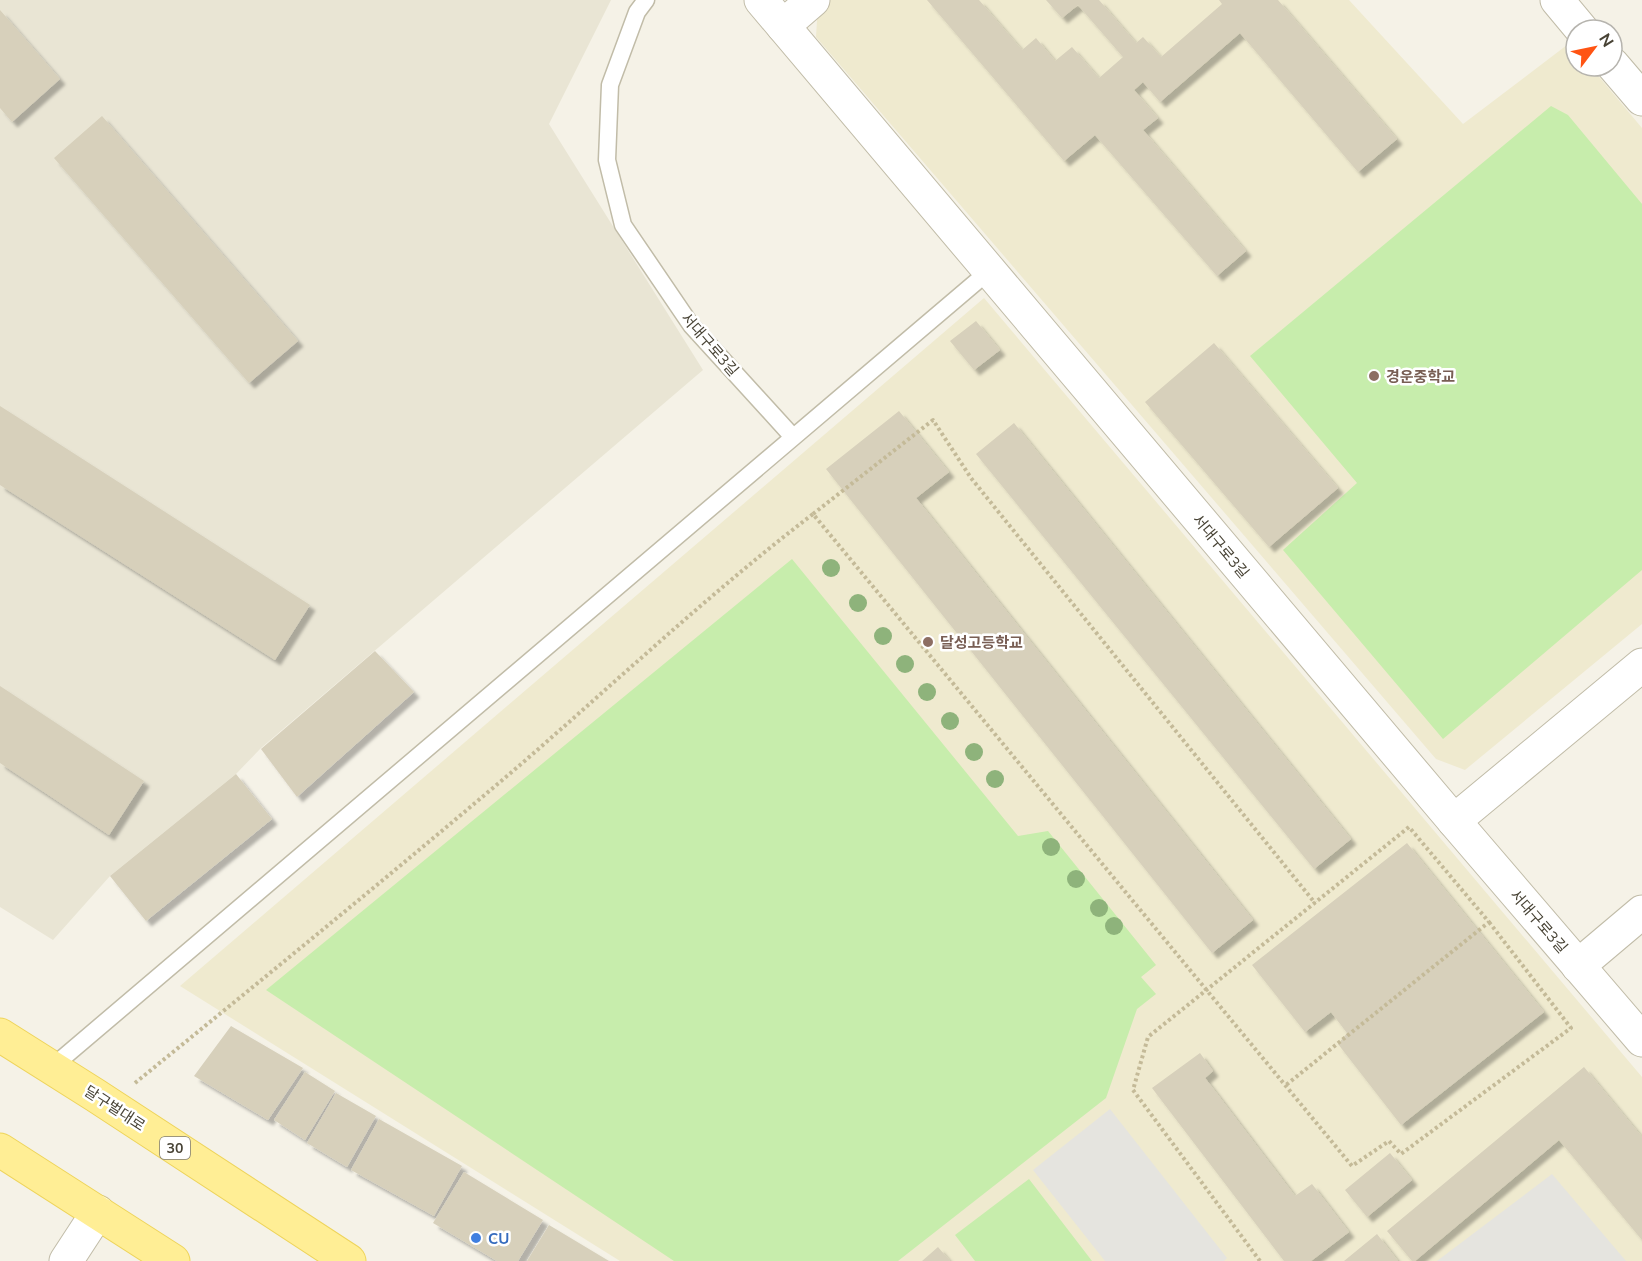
<svg xmlns="http://www.w3.org/2000/svg" width="1642" height="1261" font-family="Mulish,'Noto Sans KR',sans-serif">
<style>
.residential{fill:#e9e5d4}
.education{fill:#efeacf}
.green{fill:#c7edac}
.parking{fill:#e5e4df}
.building{fill:#d7d0bb;filter:url(#shadow)}
.lines{fill:none;stroke-linecap:round;stroke-linejoin:round}
.service-casing{stroke:#c1bca8;stroke-width:19}
.minor-casing{stroke:#c1bca8;stroke-width:35}
.tertiary-casing{stroke:#c1bca8;stroke-width:35}
.primary-casing{stroke:#eed45b;stroke-width:35}
.path{stroke:#c4ba98;stroke-width:4;stroke-dasharray:3 3;stroke-linecap:butt}
.service{stroke:#fff;stroke-width:16}
.minor{stroke:#fff;stroke-width:33}
.tertiary{stroke:#fff;stroke-width:33}
.primary{stroke:#ffee95;stroke-width:33}
.tree{fill:#8eb37b}
.education-dot{fill:#8d6e63;stroke:#fff;stroke-width:2}
.shop-dot{fill:#3f7fe0;stroke:#fff;stroke-width:2}
.labels{text-anchor:middle;dominant-baseline:central;stroke-width:5;stroke-linejoin:round;paint-order:stroke}
.shield{fill:#fff;stroke:#7f7b72;stroke-width:1.5}
.shield-label{font-size:14px;font-weight:bold;fill:#484335}
.street-label{font-size:15px;fill:#484335;stroke:#fff}
.education-label{font-size:15px;font-weight:bold;fill:#785e54;stroke:#fff;text-anchor:start}
.shop-label{font-size:15px;font-weight:bold;fill:#366cbe;stroke:#fff;text-anchor:start}
</style>
<defs>
<filter id="shadow"><feDropShadow dx="5.5" dy="5.5" stdDeviation="1.5" flood-color="#0004"/></filter>
</defs>
<rect width="100%" height="100%" fill="#f5f2e7"/>
<!-- residential -->
<path class="residential" d="M0,0H611L549,124L703,370L261,748L236,774L110,876L53,940L0,907Z"/>
<!-- education -->
<path class="education" d="M823,0H1349L1463,124L1567,45L1576,50V66H1590L1642,128V624L1465,770L1436,759L816,37L818,4Z
M984,298L1642,1077V1261H620L180,986Z"/>
<!-- green -->
<path class="green" d="M1551,106L1568,115L1642,204V570L1443,739L1283,550L1357,483L1250,356Z
M792,559L1018,836L1048,831L1156,965L1141,977L1156,994L1137,1009L1106,1098L898,1261H674L266,990Z
M1029,1179L1092,1261H975L955,1235Z"/>
<!-- parking -->
<path class="parking" d="M1110,1109L1227,1258L1224,1261H1105L1033,1170Z
M1552,1174L1626,1261H1437Z"/>
<!-- building -->
<path class="building" d="M927,0H979L1022,50L1036,38L1055,61L1072,47L1099,78L1123,57L1078,5L1062,18L1046,0H1099L1136,43L1143,37L1161,57L1222,4L1219,0H1278L1397,139L1358,172L1240,33L1160,102L1143,82L1134,90L1158,118L1143,130L1246,251L1217,276L1095,135L1064,161Z
M0,10L60,79L12,122L0,108Z
M102,116L298,341L249,383L54,158Z
M976,321L1000,350L974,370L950,341Z
M1214,343L1338,488L1269,547L1145,402Z
M0,406L310,605L275,660L0,485Z
M899,411L949,472L916,498L1253,920L1212,953L826,469Z
M1014,423L1351,839L1314,869L976,454Z
M375,651L414,692L297,797L261,749Z
M0,686L144,781L109,835L0,763Z
M236,774L272,819L146,921L110,876Z
M1407,843L1544,1012L1401,1125L1338,1044L1347,1033L1331,1012L1305,1032L1252,965Z
M231,1026L303,1068L268,1120L194,1076Z
M1200,1053L1213,1071L1205,1078L1295,1196L1312,1184L1349,1232L1311,1261H1284L1152,1088Z
M1584,1067L1642,1137V1240L1559,1140L1415,1261H1412L1387,1231Z
M305,1072L335,1091L305,1140L274,1120Z
M336,1093L376,1116L347,1167L307,1143Z
M379,1119L462,1166L434,1216L351,1170Z
M1390,1153L1412,1180L1367,1217L1345,1190Z
M464,1172L543,1220L518,1261H497L433,1223Z
M549,1225L609,1261H527Z
M1377,1234L1398,1261H1344Z
M938,1247L950,1261H922Z"/>
<g class="lines">
<!-- service casing -->
<g class="service-casing">
<path id="service" d="M646,0L637,12L610,85L607,160L623,225L691,325L793,437
M51,1068L989,271"/>
</g>
<!-- minor casing -->
<g class="minor-casing">
<path id="minor" d="M1557,0L1582,30
M783,26L813,0
M1612,64L1642,99
M1454,821L1642,665
M1578,966L1642,912
M66,1261L98,1212"/>
</g>
<!-- tertiary casing -->
<g class="tertiary-casing">
<path id="tertiary" d="M761,0L1454,821L1642,1040"/>
</g>
<!-- primary casing -->
<g class="primary-casing">
<path id="primary" d="M0,1035L95,1095L349,1261
M0,1150L173,1261"/>
</g>
<!-- path -->
<path class="path" d="M813,514L933,420L971,478L1315,903
M135,1083C264,978 393,873 520,765C617,681 711,592 813,514L1352,1166L1389,1141L1401,1154L1571,1028L1489,922
M1260,1261L1133,1090L1148,1037L1409,827L1489,922L1286,1085"/>
<!-- service -->
<use href="#service" class="service"/>
<!-- minor -->
<use href="#minor" class="minor"/>
<!-- tertiary -->
<use href="#tertiary" class="tertiary"/>
<!-- primary -->
<use href="#primary" class="primary"/>
</g>
<!-- trees -->
<g class="tree">
<circle cx="831" cy="568" r="9"/>
<circle cx="858" cy="603" r="9"/>
<circle cx="883" cy="636" r="9"/>
<circle cx="905" cy="664" r="9"/>
<circle cx="927" cy="692" r="9"/>
<circle cx="950" cy="721" r="9"/>
<circle cx="974" cy="752" r="9"/>
<circle cx="995" cy="779" r="9"/>
<circle cx="1051" cy="847" r="9"/>
<circle cx="1076" cy="879" r="9"/>
<circle cx="1099" cy="908" r="9"/>
<circle cx="1114" cy="926" r="9"/>
</g>
<!-- markers -->
<g class="education-dot">
<circle cx="1374" cy="376" r="6"/>
<circle cx="928" cy="642" r="6"/>
</g>
<circle class="shop-dot" cx="476" cy="1238" r="6"/>
<g class="labels">
<!-- shield labels -->
<rect class="shield" x="160" y="1137" width="30" height="22" rx="4.5"/>
<g class="shield-label">
<text x="175" y="1148">30</text>
</g>
<!-- street labels -->
<g class="street-label">
<text transform="translate(710 344) rotate(49)">서대구로3길</text>
<text transform="translate(1221 546) rotate(50)">서대구로3길</text>
<text transform="translate(1539 921) rotate(49)">서대구로3길</text>
<text transform="translate(115 1108) rotate(33)">달구벌대로</text>
</g>
<!-- education labels -->
<g class="education-label">
<text x="1386" y="376">경운중학교</text>
<text x="940" y="642">달성고등학교</text>
</g>
<!-- shop labels -->
<g class="shop-label">
<text x="488" y="1238">CU</text>
</g>
</g>
<!-- north arrow -->
<g transform="translate(1594 48) rotate(58)"><circle r="28" fill="#ffffff" stroke="#b6b4ae" stroke-width="1.5"/>
<path d="M0-4.5L10 22L0 15L-10 22Z" fill="#ff5413"/>
<text y="-9" font-size="16" font-weight="bold" text-anchor="middle" fill="#484335">N</text>
</g>
</svg>
